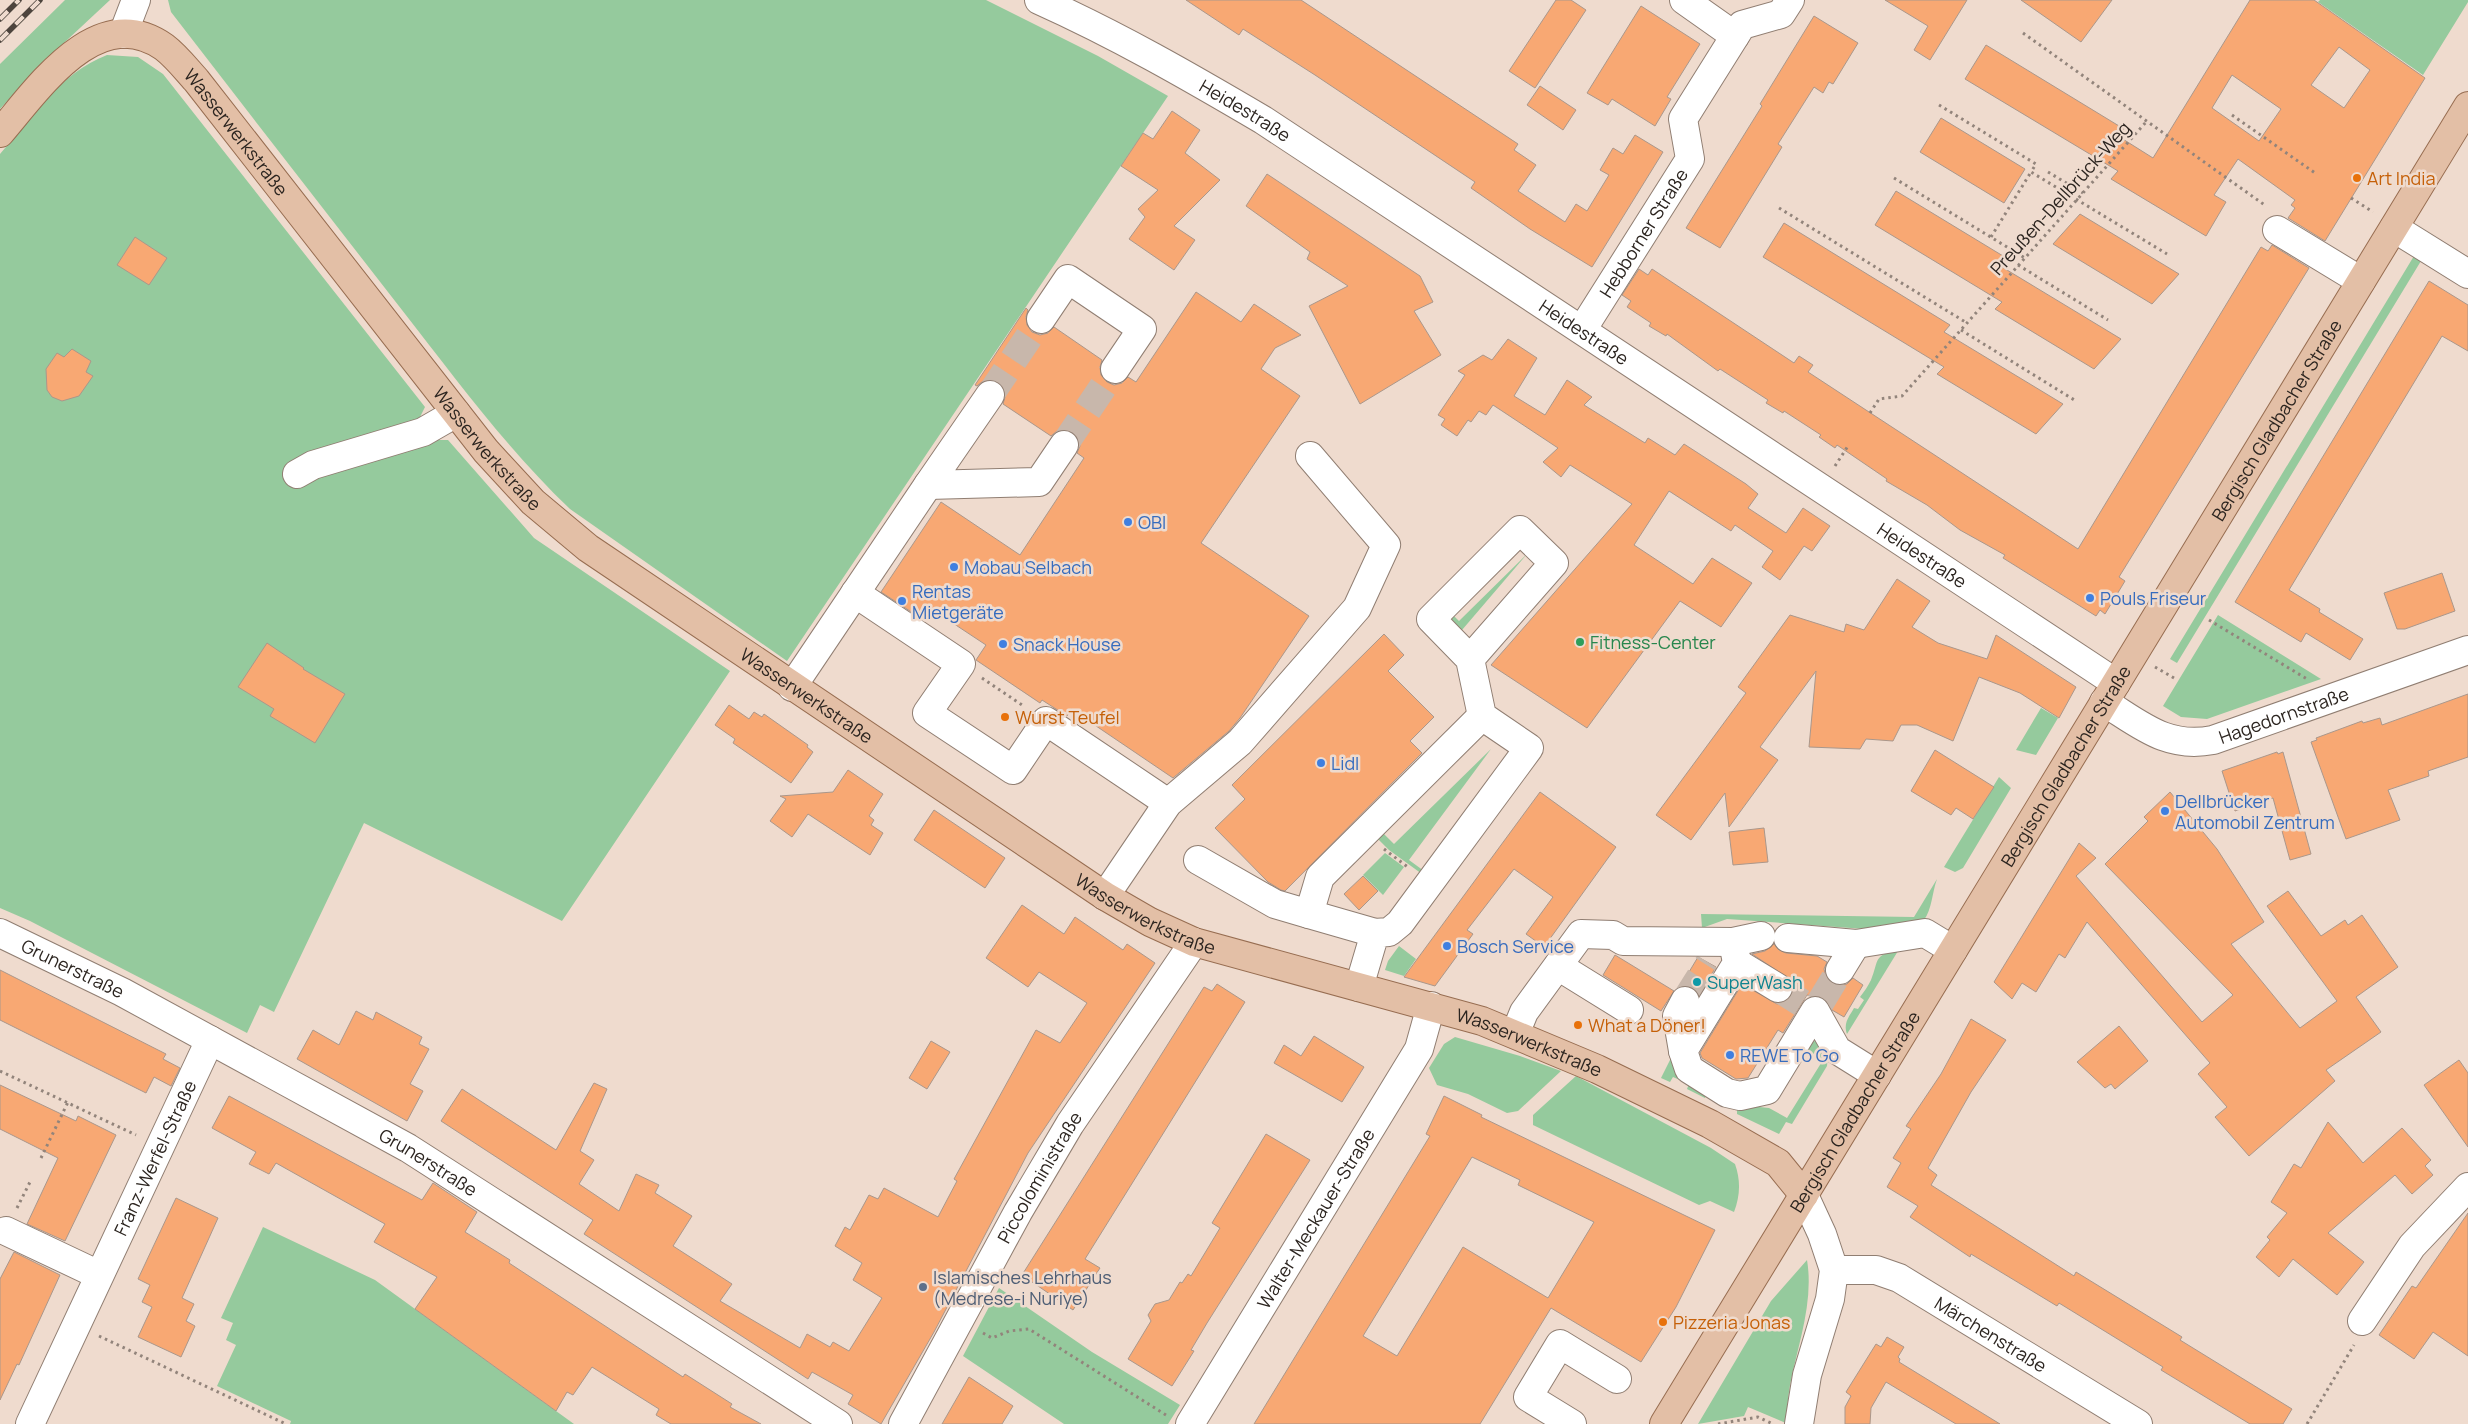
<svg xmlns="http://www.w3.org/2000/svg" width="2468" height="1424" font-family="Manrope,sans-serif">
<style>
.green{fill:#95ca9d}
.building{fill:#f8a873;stroke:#aa978b;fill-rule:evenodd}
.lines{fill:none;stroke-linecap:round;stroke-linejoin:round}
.minor-tunnel{stroke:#c8b7ab;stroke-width:28;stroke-dasharray:28 14;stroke-linecap:butt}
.minor-casing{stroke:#907e72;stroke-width:30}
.major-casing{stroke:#976d51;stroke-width:30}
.path{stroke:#92847b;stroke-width:3;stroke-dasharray:2.5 4;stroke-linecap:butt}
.minor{stroke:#fff;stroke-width:28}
.major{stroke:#e3bfa6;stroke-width:28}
.rail-casing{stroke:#4d443d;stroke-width:5.5}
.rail{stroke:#efdbce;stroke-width:4;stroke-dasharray:11;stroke-linecap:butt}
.food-dot{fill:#e8710a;stroke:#efdbce;stroke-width:2}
.shop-dot{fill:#3f7fe0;stroke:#efdbce;stroke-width:2}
.leisure-dot{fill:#2e9e5b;stroke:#efdbce;stroke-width:2}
.culture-dot{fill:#0f9aa8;stroke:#efdbce;stroke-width:2}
.service-dot{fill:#5c6f8a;stroke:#efdbce;stroke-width:2}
.labels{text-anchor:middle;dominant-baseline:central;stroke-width:5;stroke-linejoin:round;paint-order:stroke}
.street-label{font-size:18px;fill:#2c2520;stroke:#efdbce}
.food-label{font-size:18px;fill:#c56008;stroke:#efdbce;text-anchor:start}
.shop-label{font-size:18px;fill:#366cbe;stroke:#efdbce;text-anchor:start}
.leisure-label{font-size:18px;fill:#27864d;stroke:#efdbce;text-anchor:start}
.culture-label{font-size:18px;fill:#0d838f;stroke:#efdbce;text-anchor:start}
.service-label{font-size:18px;fill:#4e5e75;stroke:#efdbce;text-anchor:start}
</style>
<rect width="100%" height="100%" fill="#efdbce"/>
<!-- green -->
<path class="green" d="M65,0H110L36,69L0,109V64Z
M168,0H986L1098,56L1168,96L787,661L570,509C507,449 456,379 402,310C325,211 248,112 171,12Z
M2320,0H2468V2L2423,75L2318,2Z
M107,55L138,57L163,74L425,407L417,423L429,440H448L534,538L730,671L562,921L364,823L274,1012L260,1005L247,1033L30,921L0,908V154C31,118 60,73 107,55Z
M2417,251L2424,256L2177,663L2170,659Z
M1527,554L1462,630L1449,618L1452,614L1459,621Z
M2218,615L2321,679L2207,719L2181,717L2163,706Z
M2041,708L2058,718L2036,755L2016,750Z
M1491,749L1409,860L1424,871L1422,874L1389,850L1377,838L1382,832L1394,844Z
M1999,777L2011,788L1963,868L1955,872L1944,867Z
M1385,853L1404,867L1383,895L1363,875Z
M1937,879C1932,893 1932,909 1924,920L1865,929L1727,919L1702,928L1701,914L1914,917Z
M1399,946L1416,959L1404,976L1385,970L1388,961Z
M1898,951L1847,1034C1843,1023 1849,1017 1854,1008L1858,1009L1864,1000L1860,997C1864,992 1868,986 1871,980C1879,961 1873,954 1898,951Z
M1455,1037L1520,1056L1561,1071L1518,1111L1507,1113L1468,1094L1437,1085L1429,1068L1444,1044Z
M1818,1040L1828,1055L1827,1066L1792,1124L1786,1122L1779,1134L1737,1114V1107L1741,1105L1769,1108L1787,1118L1823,1060L1808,1050L1812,1042Z
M1673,1054L1706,1095L1705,1098L1687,1089L1689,1084L1673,1077L1670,1082L1661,1078Z
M1576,1076L1711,1148L1735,1164C1741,1181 1740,1196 1734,1212L1710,1201L1699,1205L1533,1125V1115Z
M263,1227L375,1280L574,1424H290L291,1421L217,1386L236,1345L226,1340L233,1323L221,1318Z
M1807,1260C1814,1302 1798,1344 1790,1385C1788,1397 1787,1410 1786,1423L1748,1407L1744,1416L1698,1424L1771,1301Z
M999,1288L1092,1352L1180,1405L1168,1424H1064L963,1356Z"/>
<!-- building -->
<path class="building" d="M1186,0H1301L1518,144L1514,150L1536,165L1518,191L1565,222L1576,204L1587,211L1609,175L1600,170L1613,148L1623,154L1635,135L1663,152L1592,267L1530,229L1471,188L1475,182L1315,75L1243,29L1239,35Z
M1556,0H1571L1586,10L1535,88L1509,71Z
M1885,0H1967L1930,60L1914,50L1928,26Z
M2021,0H2112L2081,42Z
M2250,0H2314L2425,78L2325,241L2288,218L2295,208L2291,205L2295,200L2238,159L2214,195L2226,202L2206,236L2111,179L2118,171L1965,79L1986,45L2124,129L2118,136L2153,158ZM2339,47L2370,70L2344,108L2311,85ZM2232,75L2281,109L2259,141L2212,108Z
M1641,6L1700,44L1667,97L1671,99L1655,126L1612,99L1608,105L1587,93Z
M1814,16L1858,43L1833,84L1829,82L1823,93L1814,87L1778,144L1782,147L1720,248L1686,228L1762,106L1760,104Z
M1540,86L1576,110L1563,130L1527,105Z
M1172,111L1200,130L1185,153L1220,180L1174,226L1195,240L1174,270L1129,239L1145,217L1138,209L1158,190L1121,166L1143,133L1153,139Z
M1941,118L2025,169L2004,203L1920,152Z
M1267,174L1420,276L1433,302L1414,311L1441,355L1360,404L1309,306L1348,286L1307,259L1310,252L1246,206Z
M1896,191L2008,259L2002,267L2121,339L2094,369L1995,309L2002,302L1875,225Z
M2080,214L2179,274L2152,304L2053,244Z
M1784,223L1950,325L1944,332L2063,404L2036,434L1937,374L1944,367L1763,257Z
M135,237L167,258L149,285L117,265Z
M2272,245L2309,268L2119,577L2125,581L2105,614L2100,610L2096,616L2003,558L2005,555L1960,530L1927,505L1886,481L1887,479L1837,445L1835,448L1819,437L1821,435L1784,411L1783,413L1766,403L1768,400L1720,369L1718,371L1667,334L1666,336L1649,326L1651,323L1627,307L1631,301L1622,295L1639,269L1648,275L1652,269L1794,363L1799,356L1813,365L1808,372L2078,549L2261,247L2268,251Z
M2429,281L2468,305V351L2442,336L2289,590L2320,609L2319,612L2363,639L2350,660L2306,633L2301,642L2235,602Z
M1196,292L1241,322L1254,304L1301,335L1275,348L1261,369L1300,396L1201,543L1309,616L1240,718L1229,731L1173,778L1071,709L1067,716L1042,700L1040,703L976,660L986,645L927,606L919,617L881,592L941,502L1020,555L1084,458L1077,453L1080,446L1078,438L1073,432L1065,429L1057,431L1051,436L1003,404L1005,397L1004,389L998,382L991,379L983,381L977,386L975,385L1026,308L1028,310L1026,317L1027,325L1032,332L1040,335L1048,333L1054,327L1102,360L1100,367L1101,375L1107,382L1114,385L1122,383L1128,377L1136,382Z
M1508,339L1537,358L1514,396L1545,415L1567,380L1592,397L1584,405L1645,443L1648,438L1675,455L1684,444L1746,484L1758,494L1748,508L1786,533L1803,508L1830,526L1812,551L1804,546L1780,580L1762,567L1773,551L1735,525L1731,531L1669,491L1634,545L1693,584L1712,558L1752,583L1721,627L1680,601L1587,728L1491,665L1632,504L1570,465L1561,477L1543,462L1558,448L1493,405L1486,415L1479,411L1471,422L1468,420L1457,436L1441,425L1445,419L1438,415L1465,375L1458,371L1483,355L1492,360Z
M72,349L91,361L86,372L93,376L79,396L62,401L52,397L47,390L46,369L57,353L64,357Z
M2442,573L2455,611L2405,629H2397L2384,593Z
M1897,579L1930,601L1912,627L1938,643L1987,659L1996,635L2076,687L2059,718L2020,693L1979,677L1953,741L1917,725H1901L1893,741L1866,739L1860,749L1809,747L1816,671L1760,747L1778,760L1729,827L1725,793L1691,840L1656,815L1746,693L1738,687L1790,615L1844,632L1846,624L1864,630Z
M1384,634L1404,655L1388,671L1434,717L1410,741L1422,753L1285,891L1281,890L1268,882L1215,828L1245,799L1232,785Z
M267,643L304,668L303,669L345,694L315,743L270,716L274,709L238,687Z
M2468,694V757L2428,771L2429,776L2388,790L2400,820L2346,839L2311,742L2317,740L2316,738L2362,721L2363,723L2380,718L2382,725Z
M729,705L749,719L754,712L762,717L764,714L808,745L807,747L813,752L791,783L733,743L735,739L715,725Z
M1935,750L1994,787L1973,819L1956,808L1951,815L1911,791Z
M2277,752L2278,754L2283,752L2311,854L2290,860L2273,798L2235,811L2222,771Z
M848,770L883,794L869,816L874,820L871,825L883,833L870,855L808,814L792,837L770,821L786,799L780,796L833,792Z
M1540,792L1616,847L1544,947L1526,934L1553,897L1514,869L1467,930L1473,934L1435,986L1404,977Z
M2170,792L2217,849L2264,922L2231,944L2300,1028L2337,1001L2267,906L2288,891L2321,936L2345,920L2348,925L2362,915L2398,967L2356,997L2381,1032L2326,1070L2335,1081L2249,1156L2215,1117L2227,1107L2198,1074L2210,1063L2087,922L2065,958L2059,954L2036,992L2022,983L2012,999L1994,982L2079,843L2096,858L2076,876L2202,1022L2233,995L2105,864L2148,821L2144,817Z
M934,810L1005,858L985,888L914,840Z
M1764,828L1768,862L1733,865L1729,832Z
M1363,876L1378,891L1359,910L1344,894Z
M1022,905L1064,934L1075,917L1123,950L1127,944L1155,963L1028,1153L934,1332L881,1424L848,1404L853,1395L812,1372L808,1379L584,1234L593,1220L441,1121L462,1089L556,1150L594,1083L607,1089L580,1151L594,1160L579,1184L619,1211L636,1174L659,1185L655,1193L692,1216L673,1246L732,1284L720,1301L800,1348L807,1334L830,1347L833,1342L849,1351L882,1298L853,1280L862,1263L835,1246L845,1227L850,1230L869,1195L878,1199L884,1188L938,1217L957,1181L954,1179L1036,1030L1060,1043L1087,1003L1039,972L1028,987L986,958Z
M1774,944L1779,950L1786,953L1817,956L1827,962L1824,969L1826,977L1832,984L1839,986L1847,984L1853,978L1863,985L1844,1017L1832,1010L1823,998L1807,995L1783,1033L1778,1030L1748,1078L1736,1079L1702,1058L1700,1053L1742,984L1777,1004L1785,1002L1791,997L1794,989L1791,980L1752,954L1765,951Z
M1615,955L1674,991L1661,1011L1603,975Z
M1698,957L1716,967L1699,995L1692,987H1680Z
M0,970L166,1054L163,1059L180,1068L171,1086L154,1077L146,1093L0,1020Z
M1217,984L1245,1002L1085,1259L1100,1268L1073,1310L1022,1275L1204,987L1212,991Z
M356,1011L373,1020L376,1012L422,1037L419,1044L429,1049L410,1084L423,1091L407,1121L297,1059L313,1030L339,1045Z
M1971,1019L2006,1040L1971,1092L1928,1168L1937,1175L1931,1185L2074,1276L2076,1272L2182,1337L2180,1340L2292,1409L2283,1424H2250L2161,1370L2163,1367L2059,1303L2057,1306L1971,1254L1970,1257L1910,1217L1918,1206L1887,1187L1901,1163L1893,1158L1911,1129L1906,1126L1941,1074Z
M2119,1026L2148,1061L2115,1089L2111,1084L2105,1088L2077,1062Z
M1314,1036L1364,1067L1342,1102L1274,1063L1284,1045L1301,1056Z
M931,1041L950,1052L927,1089L909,1078Z
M2459,1060L2468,1073V1147L2424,1085Z
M0,1085L76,1121L78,1116L116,1135L65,1241L27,1224L58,1158L0,1129Z
M229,1096L422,1200L433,1183L477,1212L465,1232L510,1260L509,1263L683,1377L685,1374L732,1404L730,1407L761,1424H671L656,1415L659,1409L592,1367L573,1395L567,1392L556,1411L415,1309L437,1277L374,1242L385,1224L276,1163L269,1174L249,1164L256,1152L212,1128Z
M1444,1096L1482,1115L1481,1117L1715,1230L1676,1307L1641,1362L1551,1308L1480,1424H1254L1430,1136L1426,1134ZM1472,1157L1520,1180L1518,1185L1594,1222L1548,1298L1463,1247L1397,1356L1363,1336Z
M2328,1122L2363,1163L2402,1128L2431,1160L2425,1166L2433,1175L2412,1194L2395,1175L2328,1233L2364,1262L2337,1295L2293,1259L2279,1277L2256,1257L2270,1240L2267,1237L2287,1213L2271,1202L2294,1164L2301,1168Z
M1266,1134L1310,1160L1207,1323L1191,1350L1194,1351L1172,1386L1128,1359L1151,1321L1148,1315L1155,1304L1169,1300L1180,1282L1182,1283L1188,1274L1191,1276L1220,1228L1212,1223Z
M176,1198L218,1218L182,1298L194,1304L186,1321L195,1326L181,1357L138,1337L152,1307L142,1302L150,1285L138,1279Z
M2468,1213V1356L2433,1332L2414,1359L2379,1335L2412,1286L2416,1288Z
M14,1252L60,1275L19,1365L17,1364L0,1400V1279Z
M1887,1337L1904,1347L1898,1357L1900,1359L1899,1362L2000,1424H1956L1886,1382L1871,1408L1870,1424H1845V1407L1851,1396L1846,1392L1876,1344L1881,1347Z
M969,1377L1013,1406L1002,1424H942Z"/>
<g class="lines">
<!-- minor-tunnel -->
<path class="minor-tunnel" d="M990,395L1041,319
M1064,445L1115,369
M1778,988L1802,1003
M1685,1001L1709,963
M1820,1003L1840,970"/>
<!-- minor casing -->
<g class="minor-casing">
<g id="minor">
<path id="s1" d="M1039,0C1117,35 1190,77 1263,120L2116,683"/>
<path d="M1684,0L1735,36"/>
<path d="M123,34L136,0"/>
<path d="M2394,228L2468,274"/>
<path d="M2277,230L2361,281"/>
<path d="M1041,319L1068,279L1142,329L1115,369"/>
<path id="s2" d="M1582,330L1690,159L1683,119L1735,36L1742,25L1781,14L1790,0"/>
<path d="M990,395L928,485L1039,482L1064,445"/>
<path d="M297,474L313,465L423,432L456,413"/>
<path d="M855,593L961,664L927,713L1013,770L1046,721L1168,803"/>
<path d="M792,687L928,485"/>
<path id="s3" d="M2104,702C2141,725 2167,749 2213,740L2468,650"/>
<path d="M1198,860L1275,904L1309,914L1320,877L1482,716"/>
<path d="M1105,896L1168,803L1240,742L1357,608L1386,545L1310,456"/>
<path d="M1309,914L1375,933"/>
<path id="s4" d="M0,933L122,992L408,1148L838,1424"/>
<path d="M1788,938L1856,944L1925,933L1953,950"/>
<path d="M1733,942L1737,963L1683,1051L1689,1069L1727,1093L1740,1096L1767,1090L1815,1011L1837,1050L1877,1075"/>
<path d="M1737,963L1778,988"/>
<path d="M1558,966L1629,1010"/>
<path d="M1840,970L1856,944"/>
<path d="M1359,987L1375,933L1389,932L1400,923L1529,748L1482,716L1470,659L1554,563L1520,530L1431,619L1470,659"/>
<path d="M1515,1034L1524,1012L1581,934L1613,935L1623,941L1733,942L1761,936"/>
<path d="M1683,1051L1677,1016L1685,1001"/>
<path d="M6,1231L99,1275"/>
<path id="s5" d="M1834,1270H1876L1899,1278L2138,1424"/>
<path d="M2362,1321L2412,1246L2468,1187"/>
<path id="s6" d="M30,1424L210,1040"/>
<path id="s7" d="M903,1424L1018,1212L1070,1124L1194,942"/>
<path id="s8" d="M1190,1424L1419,1049L1431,1006"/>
<path d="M1572,1424L1528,1397L1560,1344L1617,1379"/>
<path d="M1799,1424L1807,1375L1830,1299L1834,1270L1822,1234L1804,1195"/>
</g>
</g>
<!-- major casing -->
<g class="major-casing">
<g id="major">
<path id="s9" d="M0,133C38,89 97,0 164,47C176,56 186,69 196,80L486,451L533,502L588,548L1105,896L1150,922L1194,942L1482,1021L1597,1069L1710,1124L1778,1163L1804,1195"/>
<path id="s10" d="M1664,1424L2468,106"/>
</g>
</g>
<!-- path -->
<path class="path" d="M2023,33L2266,206
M1939,105L2036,164L2031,172L2167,254
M2232,115L2315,173
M2048,172L2083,193
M1894,178L2025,258
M2351,198L2373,212
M1779,208L1967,323
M1991,237L2031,172
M2018,265L2108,320
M1961,330L2076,401
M1870,413L1879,399L1902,396L2147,121
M1835,466L1848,446
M2209,620L2307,679
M2155,667L2174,678
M982,678L1025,707
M1384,849L1409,868
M0,1071L136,1135
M41,1158L68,1102
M17,1208L30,1182
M983,1333L992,1338L1009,1331L1029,1329L1166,1415
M99,1336L286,1424
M1718,1424L1758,1417L1773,1424
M2307,1424L2354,1345"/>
<!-- minor -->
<use href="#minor" class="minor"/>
<!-- major -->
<use href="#major" class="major"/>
<!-- rail casing -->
<g class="rail-casing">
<path id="rail" d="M0,19L19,0
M0,40L40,0"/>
</g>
<!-- rail -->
<use href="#rail" class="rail"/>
</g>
<!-- markers -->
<g class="food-dot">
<circle cx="2357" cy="178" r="5"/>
<circle cx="1005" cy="717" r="5"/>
<circle cx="1578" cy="1025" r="5"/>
<circle cx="1663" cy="1322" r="5"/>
</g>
<g class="shop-dot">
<circle cx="1128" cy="522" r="5"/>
<circle cx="954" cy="567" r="5"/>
<circle cx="2090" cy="598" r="5"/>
<circle cx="902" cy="601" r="5"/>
<circle cx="1003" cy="644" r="5"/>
<circle cx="1321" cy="763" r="5"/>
<circle cx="2165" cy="811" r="5"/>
<circle cx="1447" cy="946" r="5"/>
<circle cx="1730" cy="1055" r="5"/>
</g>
<circle class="leisure-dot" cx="1580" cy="642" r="5"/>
<circle class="culture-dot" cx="1697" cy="982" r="5"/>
<circle class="service-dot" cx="923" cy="1287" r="5"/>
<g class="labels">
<!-- street labels -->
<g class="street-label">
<text stroke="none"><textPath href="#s1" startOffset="234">Heidestraße</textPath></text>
<text stroke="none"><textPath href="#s9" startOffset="318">Wasserwerkstraße</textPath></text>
<text transform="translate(2060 198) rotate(-48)">Preußen-Dellbrück-Weg</text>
<text stroke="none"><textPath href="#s2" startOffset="115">Hebborner Straße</textPath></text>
<text stroke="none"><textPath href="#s1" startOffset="639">Heidestraße</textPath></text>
<text stroke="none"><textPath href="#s10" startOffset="1176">Bergisch Gladbacher Straße</textPath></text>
<text stroke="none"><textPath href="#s9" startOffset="722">Wasserwerkstraße</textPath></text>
<text stroke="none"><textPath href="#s1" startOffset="1044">Heidestraße</textPath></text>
<text stroke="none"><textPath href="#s9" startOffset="1128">Wasserwerkstraße</textPath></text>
<text stroke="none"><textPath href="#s3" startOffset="194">Hagedornstraße</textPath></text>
<text stroke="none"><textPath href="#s10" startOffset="771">Bergisch Gladbacher Straße</textPath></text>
<text stroke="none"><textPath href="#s9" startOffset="1532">Wasserwerkstraße</textPath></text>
<text stroke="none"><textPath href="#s4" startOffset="81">Grunerstraße</textPath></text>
<text stroke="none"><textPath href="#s9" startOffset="1938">Wasserwerkstraße</textPath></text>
<text stroke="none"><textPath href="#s10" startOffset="366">Bergisch Gladbacher Straße</textPath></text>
<text stroke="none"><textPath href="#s6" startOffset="294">Franz-Werfel-Straße</textPath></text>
<text stroke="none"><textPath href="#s4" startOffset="486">Grunerstraße</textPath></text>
<text stroke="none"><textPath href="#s7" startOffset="282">Piccoloministraße</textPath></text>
<text stroke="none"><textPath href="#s8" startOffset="241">Walter-Meckauer-Straße</textPath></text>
<text stroke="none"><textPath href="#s5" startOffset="174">Märchenstraße</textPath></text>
</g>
<!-- food labels -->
<g class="food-label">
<text x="2367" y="178">Art India</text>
<text x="1015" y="717">Wurst Teufel</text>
<text x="1588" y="1025">What a Döner!</text>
<text x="1673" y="1322">Pizzeria Jonas</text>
</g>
<!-- shop labels -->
<g class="shop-label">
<text x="1138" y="522">OBI</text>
<text x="964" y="567">Mobau Selbach</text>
<text x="912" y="591">Rentas<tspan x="912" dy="21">Mietgeräte</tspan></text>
<text x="2100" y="598">Pouls Friseur</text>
<text x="1013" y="644">Snack House</text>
<text x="1331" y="763">Lidl</text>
<text x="2175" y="801">Dellbrücker<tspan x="2175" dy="21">Automobil Zentrum</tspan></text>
<text x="1457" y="946">Bosch Service</text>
<text x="1740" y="1055">REWE To Go</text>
</g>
<!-- leisure labels -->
<g class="leisure-label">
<text x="1590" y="642">Fitness-Center</text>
</g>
<!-- culture labels -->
<g class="culture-label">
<text x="1707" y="982">SuperWash</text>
</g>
<!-- service labels -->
<g class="service-label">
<text x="933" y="1277">Islamisches Lehrhaus<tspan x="933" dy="21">(Medrese-i Nuriye)</tspan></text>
</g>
</g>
</svg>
